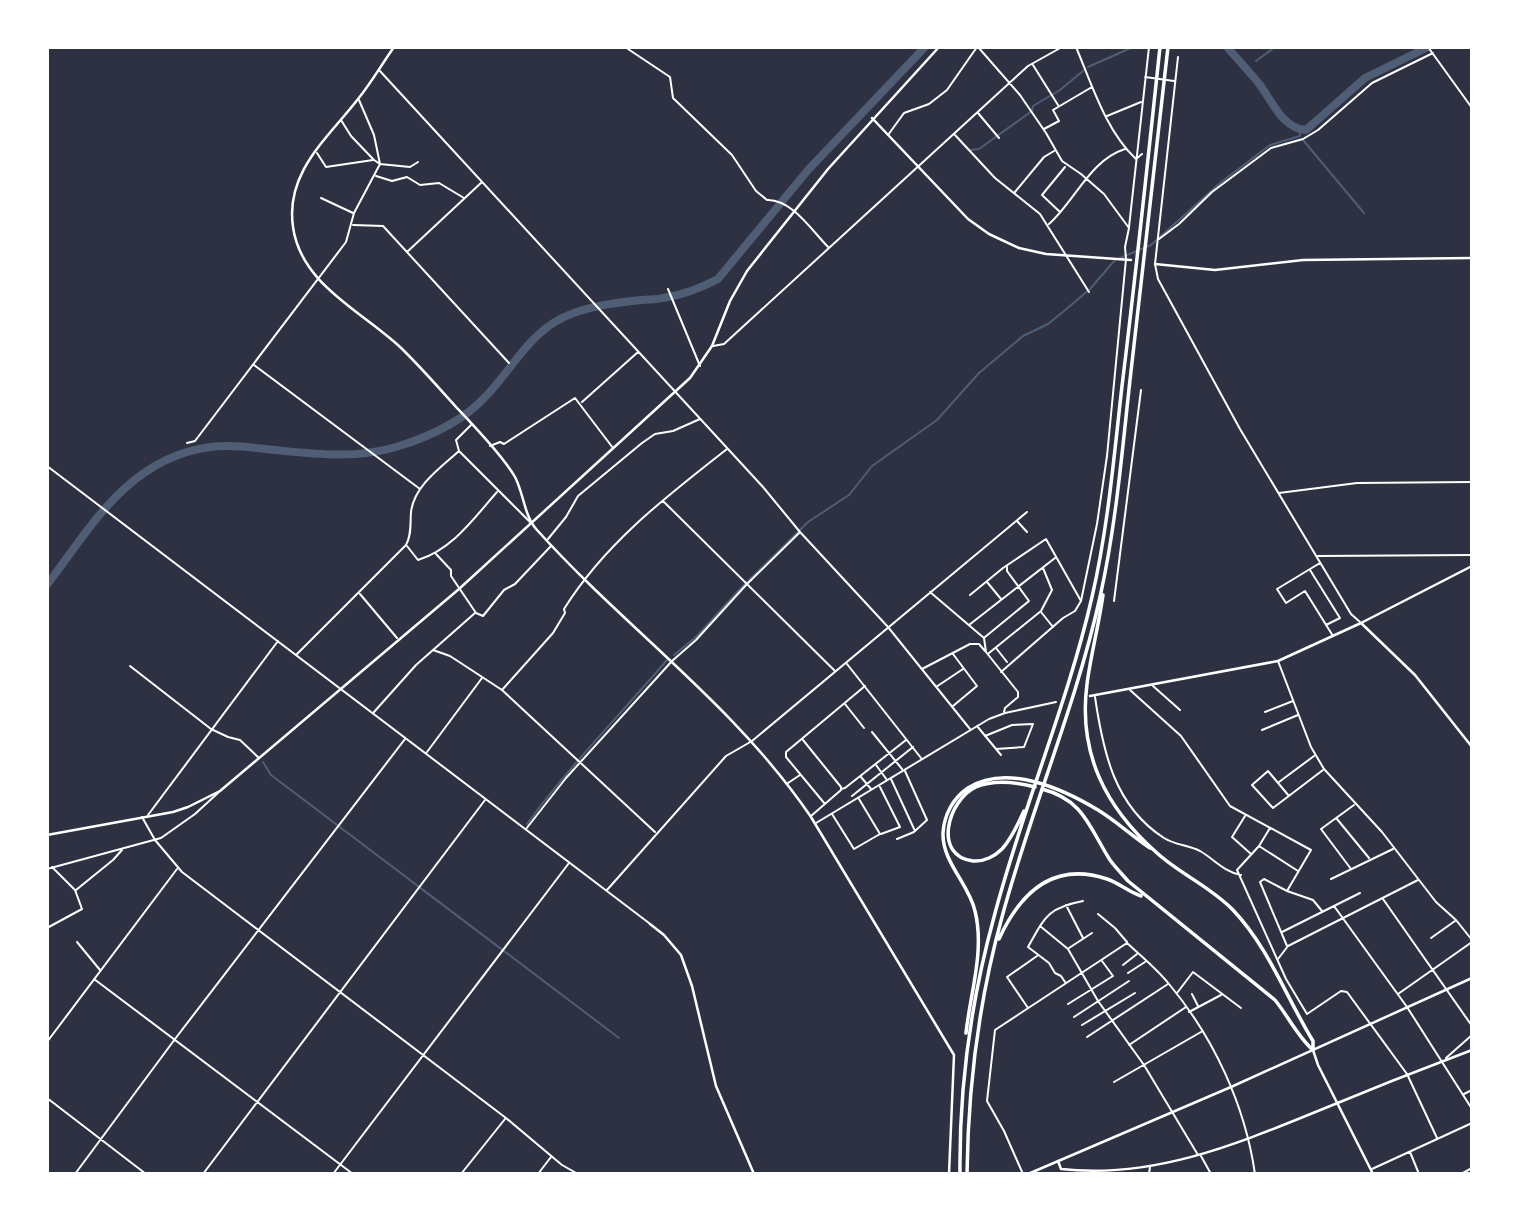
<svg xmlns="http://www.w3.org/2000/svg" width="1519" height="1221" font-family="Ubuntu,sans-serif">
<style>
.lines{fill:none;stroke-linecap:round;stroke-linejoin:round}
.stream{stroke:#4f5d75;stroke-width:2}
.river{stroke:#4f5d75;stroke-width:8}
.minor{stroke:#fff;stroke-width:2}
.tertiary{stroke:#fff;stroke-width:2.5}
.secondary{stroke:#fff;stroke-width:2.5}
.primary{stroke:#fff;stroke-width:2.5}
.trunk{stroke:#fff;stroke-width:2.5}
.motorway{stroke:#fff;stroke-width:3.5}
</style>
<rect width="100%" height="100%" fill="#2d3142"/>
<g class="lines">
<!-- stream -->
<path class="stream" d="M1256,61L1275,47
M1088,67L1133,47
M1303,140L1364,213
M971,150L979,149L1032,111L1033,106L1060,90L1083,71
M1120,258L1151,245L1220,183L1270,145L1300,136V129
M674,655L697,636L740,589L808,522L849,495L872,466L937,420L979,373L1023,336L1048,324L1064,311L1090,289L1115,260
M263,762L271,775L619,1038
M527,824C569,766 620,715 667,660"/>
<!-- river -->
<path class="river" d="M1227,47C1238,60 1250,72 1260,85C1272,101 1283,129 1306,130L1365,78L1428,47
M47,585C92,525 130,457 211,447C232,444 254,448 275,450C315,454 356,459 396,447C429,437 464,421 487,395C511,370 528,336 560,319C585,306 614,303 642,300C649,299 656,300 663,298C682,295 701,288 718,279L808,170L925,47"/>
<!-- minor -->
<path class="minor" d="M625,47L670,77L673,98L732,155L756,191L767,200C792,199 812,231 829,248
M978,47L1020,95L1046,133L1062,161L1081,174L1104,194L1129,228L1125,247L1126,259L1107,456L1097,524L1081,601
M1076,47C1092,85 1106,131 1136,159L1142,154
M1428,47L1472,108
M1178,57L1155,264L1158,279L1240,429L1351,614L1360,622
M1033,65L1058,105
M379,70L763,487L800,532L888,627L970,729
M1145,77L1174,81
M978,113L999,138
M1107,116L1141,102
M341,120L351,136L374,160L380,164L410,167L418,162
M1044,129L1059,121L1053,110L1092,87
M888,135L904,113L929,104L947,90L977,47
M955,135L995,178L1040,214L1089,292
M317,153L326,167L373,160
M376,176L392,181L407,177L420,185L439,183L464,198
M1015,192L1044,157L1054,151
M321,198L353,213
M1060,212L1042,195L1065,167
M1049,224C1075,201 1090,160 1125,149
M353,225L383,226L509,363
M1129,227L1149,47
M1159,239L1179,224L1212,192L1271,148L1303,139L1318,130L1372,83L1433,53
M407,252L482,182
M668,289L700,366
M713,346L724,344L1028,66L1062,47
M254,365L420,489
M582,402L638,352
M471,425L456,440L459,451L531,523
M187,443L195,441L346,242L354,213L380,164L374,135L359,100
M490,446L500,442L504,444L575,398L613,448
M47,466L649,923
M1279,493L1357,483L1472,482
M663,501L835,671
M1017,521L1027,532
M548,539L566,517L578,496L642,443L655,434L673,431L700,419
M407,546L418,560C453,549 474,518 497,492
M436,554L451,570V576L476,613L483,616L504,590L515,584L551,546
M1318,556L1472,555
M1320,563L1277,589L1286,603L1305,591L1333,636
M1310,570L1340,618L1326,625
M987,582L1001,599
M930,592L984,638L986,652L1018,692V697L1005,708L1004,712
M360,594L397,638
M970,595L1003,568L1046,539L1081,601L1075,611L1063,618L1001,672
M1114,601L1141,390
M1041,612L1053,627
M969,625L1055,558
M985,637L1029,601L1007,571V567
M996,648L1007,662
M433,650L450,656L502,690L655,832
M989,653L1041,611L1052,590L1043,568
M297,654L406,545C412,534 410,523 411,512C414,486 441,467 459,451
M953,654L977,686L953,706
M1278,661L1311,747L1324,769L1382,832L1436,902L1456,920L1472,940
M847,664L921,758
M130,666L211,729L228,737L240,740L259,758
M922,669L970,644H979L985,651
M1153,686L1180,710
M936,687L963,669
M502,690L553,633L565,613L564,609C605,543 667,496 727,449
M1130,690L1181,736L1230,806L1311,850L1287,891
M1095,697C1103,751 1114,806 1164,838C1175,845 1188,845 1200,851C1214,859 1224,872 1241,875
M845,704L864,728
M374,712L416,665L475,613
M1265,712L1293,701
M977,726L1001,755
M1262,730L1298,715
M872,732L902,769
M985,736L1012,725L1033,724L1024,747L996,749
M803,740L841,787V790L811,816
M427,752L482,678
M876,765L887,780
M861,777L871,789
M891,779L915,831L927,820L905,771
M1279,782L1314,756
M788,783L800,775
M880,787L900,827L881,834
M841,789L845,788L906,740
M852,796L913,747
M1289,796L1268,771L1252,785L1273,808L1323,770
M825,804L786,757V752L865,686
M832,814L854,849L880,834L859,799
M148,815L278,641
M1245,816L1232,837L1251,854
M142,817L155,840L182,872L506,1118L562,1165L578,1174
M1337,819L1369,858
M816,823L989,719L1005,713L1056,702
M1270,828L1259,846L1237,870L1286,979L1307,1014L1341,991L1347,992L1407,1074L1437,1138
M526,829L566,778L672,661L696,640L746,585L799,533
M897,839L914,832
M1259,846L1298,871
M47,869L161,838L195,814L219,792
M1351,869L1321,829L1354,805
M1331,879L1393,849
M76,890L113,860L122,850
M607,890L726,756L752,741L1027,512
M1383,899L1472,1026
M1066,905L1083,938
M1334,906L1407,1007L1472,1109
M1098,914L1115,928L1127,942
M1040,926L1068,949L1098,1001L1144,1065L1198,1155
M47,928L82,909L75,890L52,867
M1282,932L1360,893
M1431,938L1455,921
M77,942L100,970
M1287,946L1260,882L1264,879L1287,891L1313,900L1322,911
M1069,948L1092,933
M1278,959L1288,946L1418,880
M1123,965L1137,954
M1128,973L1145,962
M94,979L353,1174
M1065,982L1061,976L1055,973L1049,963L1028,947C1045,917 1047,908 1083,901
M1177,993L1193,972L1241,1008
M1192,994L1198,1006
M1398,994L1472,942
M1068,1004L1113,976L1102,961
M1028,1008L1007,977L1037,956
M1189,1012L1221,995
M1074,1017L1129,981
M1082,1025L1135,993
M1087,1037L1168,984
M47,1042L177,869
M1129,1045L1186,1007
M1446,1058L1472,1035
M1114,1082L1201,1032
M1464,1094L1472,1090
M47,1098L146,1174
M1410,1152L1419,1174
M1201,1156L1211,1174
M1372,1169L1472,1123
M75,1174L175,1039L405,739
M203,1174L485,800
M333,1174L569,863
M461,1174L505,1119
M538,1174L551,1157
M1023,1174L1004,1131L987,1101L995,1030L1127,943C1141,956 1157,969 1169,984C1214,1038 1245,1105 1255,1174
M1149,1174L1150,1167
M1461,1174L1472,1168"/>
<!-- tertiary -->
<path class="tertiary" d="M872,118L968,219L989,234L1019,248L1046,254L1131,260
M1155,264L1215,270L1303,260L1472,258
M1361,623L1415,675L1472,747
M1090,696L1278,661L1361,623L1472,566
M650,924L664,935L681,955L692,986L716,1086L754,1174
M1058,1161L1061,1169C1151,1179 1232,1146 1313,1113C1366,1091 1419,1070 1472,1050"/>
<!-- secondary -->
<path class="secondary" d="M47,835L173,812L188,807L220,791L459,589L690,378L712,346L730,301L747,271L828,169L939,47
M1313,1050L1318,1065L1373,1174"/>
<!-- primary -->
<path class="primary" d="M394,47C382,64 371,83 358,99C328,138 285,172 293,227C301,284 360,310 399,346C419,365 438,387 457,408C474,426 503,456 515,477C524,494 524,516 537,530C627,630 734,704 811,817L954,1055L949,1174"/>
<!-- trunk -->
<path class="trunk" d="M1028,1174L1231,1087L1472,978"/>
<!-- motorway -->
<path class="motorway" d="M1103,595C1099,624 1091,654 1087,684C1078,753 1105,807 1157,853C1180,874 1211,887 1233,910C1269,948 1286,997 1313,1041V1050
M1042,789C1084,800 1089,827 1110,860C1115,867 1122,874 1128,881L1275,1000C1288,1016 1298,1037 1313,1050
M1024,811C1018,824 1012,838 1002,849C995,856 984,862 973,861C932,856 948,800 976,787C995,779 1016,782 1035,787
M999,939C1020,893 1053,861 1107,879C1119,883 1129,892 1141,896
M966,1033C970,994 985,951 975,911C969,884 942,862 943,833C944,815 953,798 968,788C1007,763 1063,789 1098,810C1116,821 1132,836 1150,848
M960,1174C959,1087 971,1001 994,917C1022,809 1067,706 1092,597C1108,528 1114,456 1122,386C1136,273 1148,160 1160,47
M967,1174C968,1088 979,1000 1002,917C1031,809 1076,706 1100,597C1116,526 1122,452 1130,380C1143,269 1156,158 1168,47"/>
</g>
<!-- border -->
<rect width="1519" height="1221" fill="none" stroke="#ffffff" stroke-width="98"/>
</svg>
